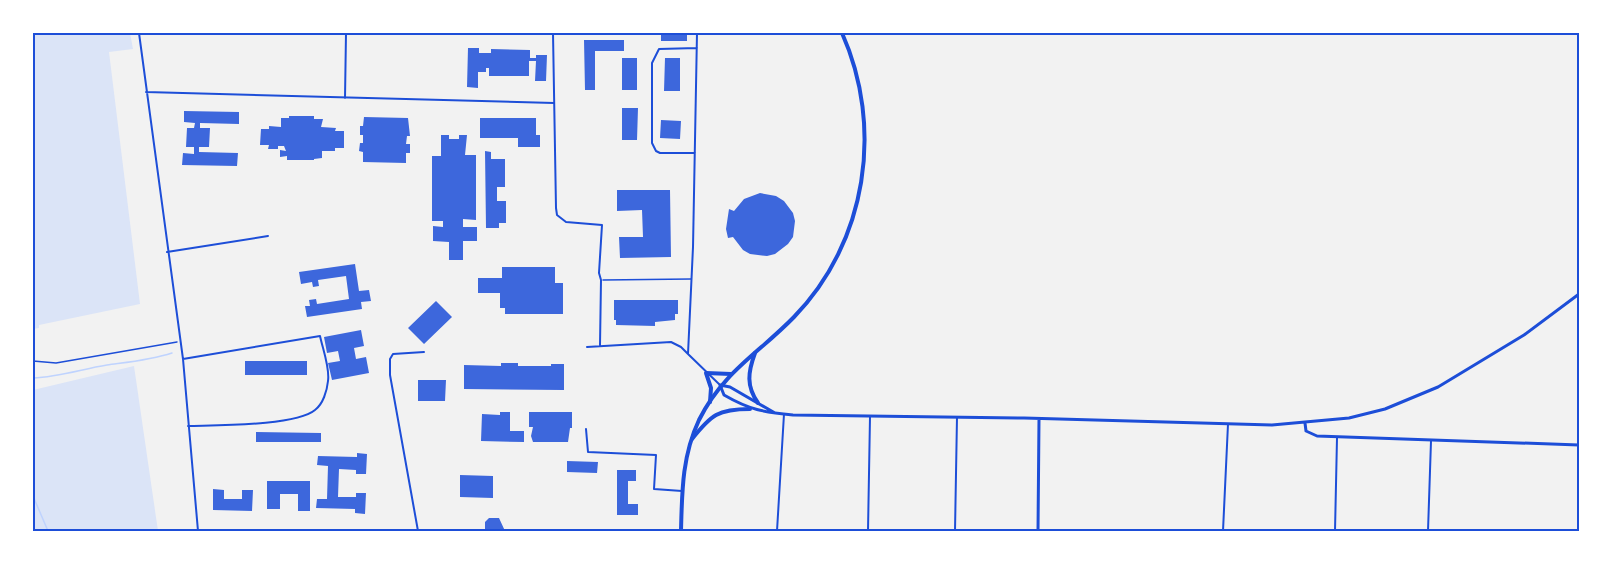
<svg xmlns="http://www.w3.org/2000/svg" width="1612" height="564" font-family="Spectral,serif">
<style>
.green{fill:#dbe4f7}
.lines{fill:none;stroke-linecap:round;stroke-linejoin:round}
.stream{stroke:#bfd3fe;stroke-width:1.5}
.building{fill:#3d67dc}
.path{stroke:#1d4ed8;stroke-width:1.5}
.service{stroke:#1d4ed8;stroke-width:1.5}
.minor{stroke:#1d4ed8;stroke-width:2}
.tertiary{stroke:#1d4ed8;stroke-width:3}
.primary{stroke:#1d4ed8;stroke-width:4}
.trunk{stroke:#1d4ed8;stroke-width:4}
.neatline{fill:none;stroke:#1d4ed8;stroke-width:2}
</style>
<rect width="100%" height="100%" fill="#f2f2f2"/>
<!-- green -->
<path class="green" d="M33,33H130L133,49L109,52L140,304L39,325V328L33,329Z
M134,366L158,531H33V390Z"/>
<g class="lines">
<!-- stream -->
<path class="stream" d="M33,378C59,377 82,369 107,365C129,362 151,360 172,353
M33,496L48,531"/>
</g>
<!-- building -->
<path class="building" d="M661,33H687V41H661Z
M584,40H624V51H595V90H585Z
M468,48H479V53H491V49L530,50V58H536V55H547L546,81H535L536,61H529V76H489V68H486V72H478V88L467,87Z
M622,58H637V90H622Z
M665,58H680V91H664Z
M622,108H638L637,140H622Z
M184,111L239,112V124L200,123V128H210L209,147H199V152L238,153L237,166L182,165L183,153L194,154V147H186L187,128H194L195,123L184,122Z
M289,116H314V119H323L321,127L336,128L335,131H344V148H335V151H322V158L314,159V160H287V156L280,157V150L286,151L284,146H278V149H268L269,145H260L261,129H269V126L281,127V118H289Z
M364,117L408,118L410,136H407L406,144H410V153H406V163L363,162V152L359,151L360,143H363V135H360V126H363Z
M480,118H536V135H540V147H518V138H480Z
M661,120L681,121L680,139L660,138Z
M441,135H449V139H459V135H467L465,155H476V220L463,219V227H477V241H463V260H449V242L433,241V226L443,227V221H432V156H441Z
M485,151L491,152V159H505V187H497V201H506V223H499V228H486Z
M617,190H670L671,257L620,258L619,237H643L642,210L617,211Z
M760,193L776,196L784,201L793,213L795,221L793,237L788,244L775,254L767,256L750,254L743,250L733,237L728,238L726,229L729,209L734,211L744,199Z
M355,264L359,291L369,290L371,301L361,302L362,309L307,317L305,306H310L309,300L316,299L317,304L349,299L346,276L318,280L319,286L313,287L312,282L301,284L299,272Z
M502,267H555V283H563V314H505V308H500V293H478V278H502Z
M614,300H678V314H675V320L655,322V326L616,325V320H614Z
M436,301L452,317L424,344L408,328Z
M361,330L364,346L354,348L356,359L366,357L369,373L332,380L328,363L340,361L338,351L327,353L324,337Z
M245,361H307V375H245Z
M501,363H518V366H551V364H564V390L464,389V365L501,366Z
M418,380H446L445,401H418Z
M500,412H510V431H524V442L481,441L482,414L500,415Z
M529,412H572V428H570L568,442H533L531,436L533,427H529Z
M256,432L321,433V442H256Z
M357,453L367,454L366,474H356V470L339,469L338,497H356V493H366L365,514L355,513V509L316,508L317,499H327L328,466L317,465L318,456L357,457Z
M567,461L598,462L597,473L567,472Z
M617,470H636V481H628V504H638V515H617Z
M460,475L493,476V498L460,497Z
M267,481H310V511H298V494H280V509H267Z
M213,489L224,490V499H242V490H253L252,511L213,510Z
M489,518H499L505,531H485V522Z"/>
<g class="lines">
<!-- path -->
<path class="path" d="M33,361L56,363L177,342"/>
<!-- service -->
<path class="service" d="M603,280L691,279"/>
<!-- minor -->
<path class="minor" d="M139,33L183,359L198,531
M553,33L556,208L557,215L566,222L602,225L599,273L601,280L600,345
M697,33L693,247L688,354L720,385
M146,92L554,103
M345,98L346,33
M695,153H660L656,151L652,143V63L659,49L697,48
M167,252L268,236
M587,347L671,342L681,347L688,354
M183,359L320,336C323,350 330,368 328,381C327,391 323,404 315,410C296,426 215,425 188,426
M586,429L588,452L656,455L654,489L682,491
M199,530L229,531
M418,531L390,375V359L393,354L424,352
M777,531L784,414
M868,531L870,417
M955,531L957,417
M1223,531L1228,424
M1335,531L1337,438
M1428,531L1431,441"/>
<!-- tertiary -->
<path class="tertiary" d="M775,413L730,387L720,385L724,395C750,410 763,412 793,415L1024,418L1272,425L1349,418L1385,409L1438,387L1524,335L1579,294
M1305,423L1306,431L1317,436L1579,445
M1038,531L1039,419"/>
<!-- primary -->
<path class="primary" d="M755,353C748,372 746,386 758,403
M710,402L711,388L706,373L731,374
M692,439C711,415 718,409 750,409"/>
<!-- trunk -->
<path class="trunk" d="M681,531C682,492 682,456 699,420C723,372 759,353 794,317C867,242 884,127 842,33"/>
</g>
<!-- border -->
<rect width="1612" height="564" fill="none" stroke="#ffffff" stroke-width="69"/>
<rect x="34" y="34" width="1544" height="496" class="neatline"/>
</svg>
